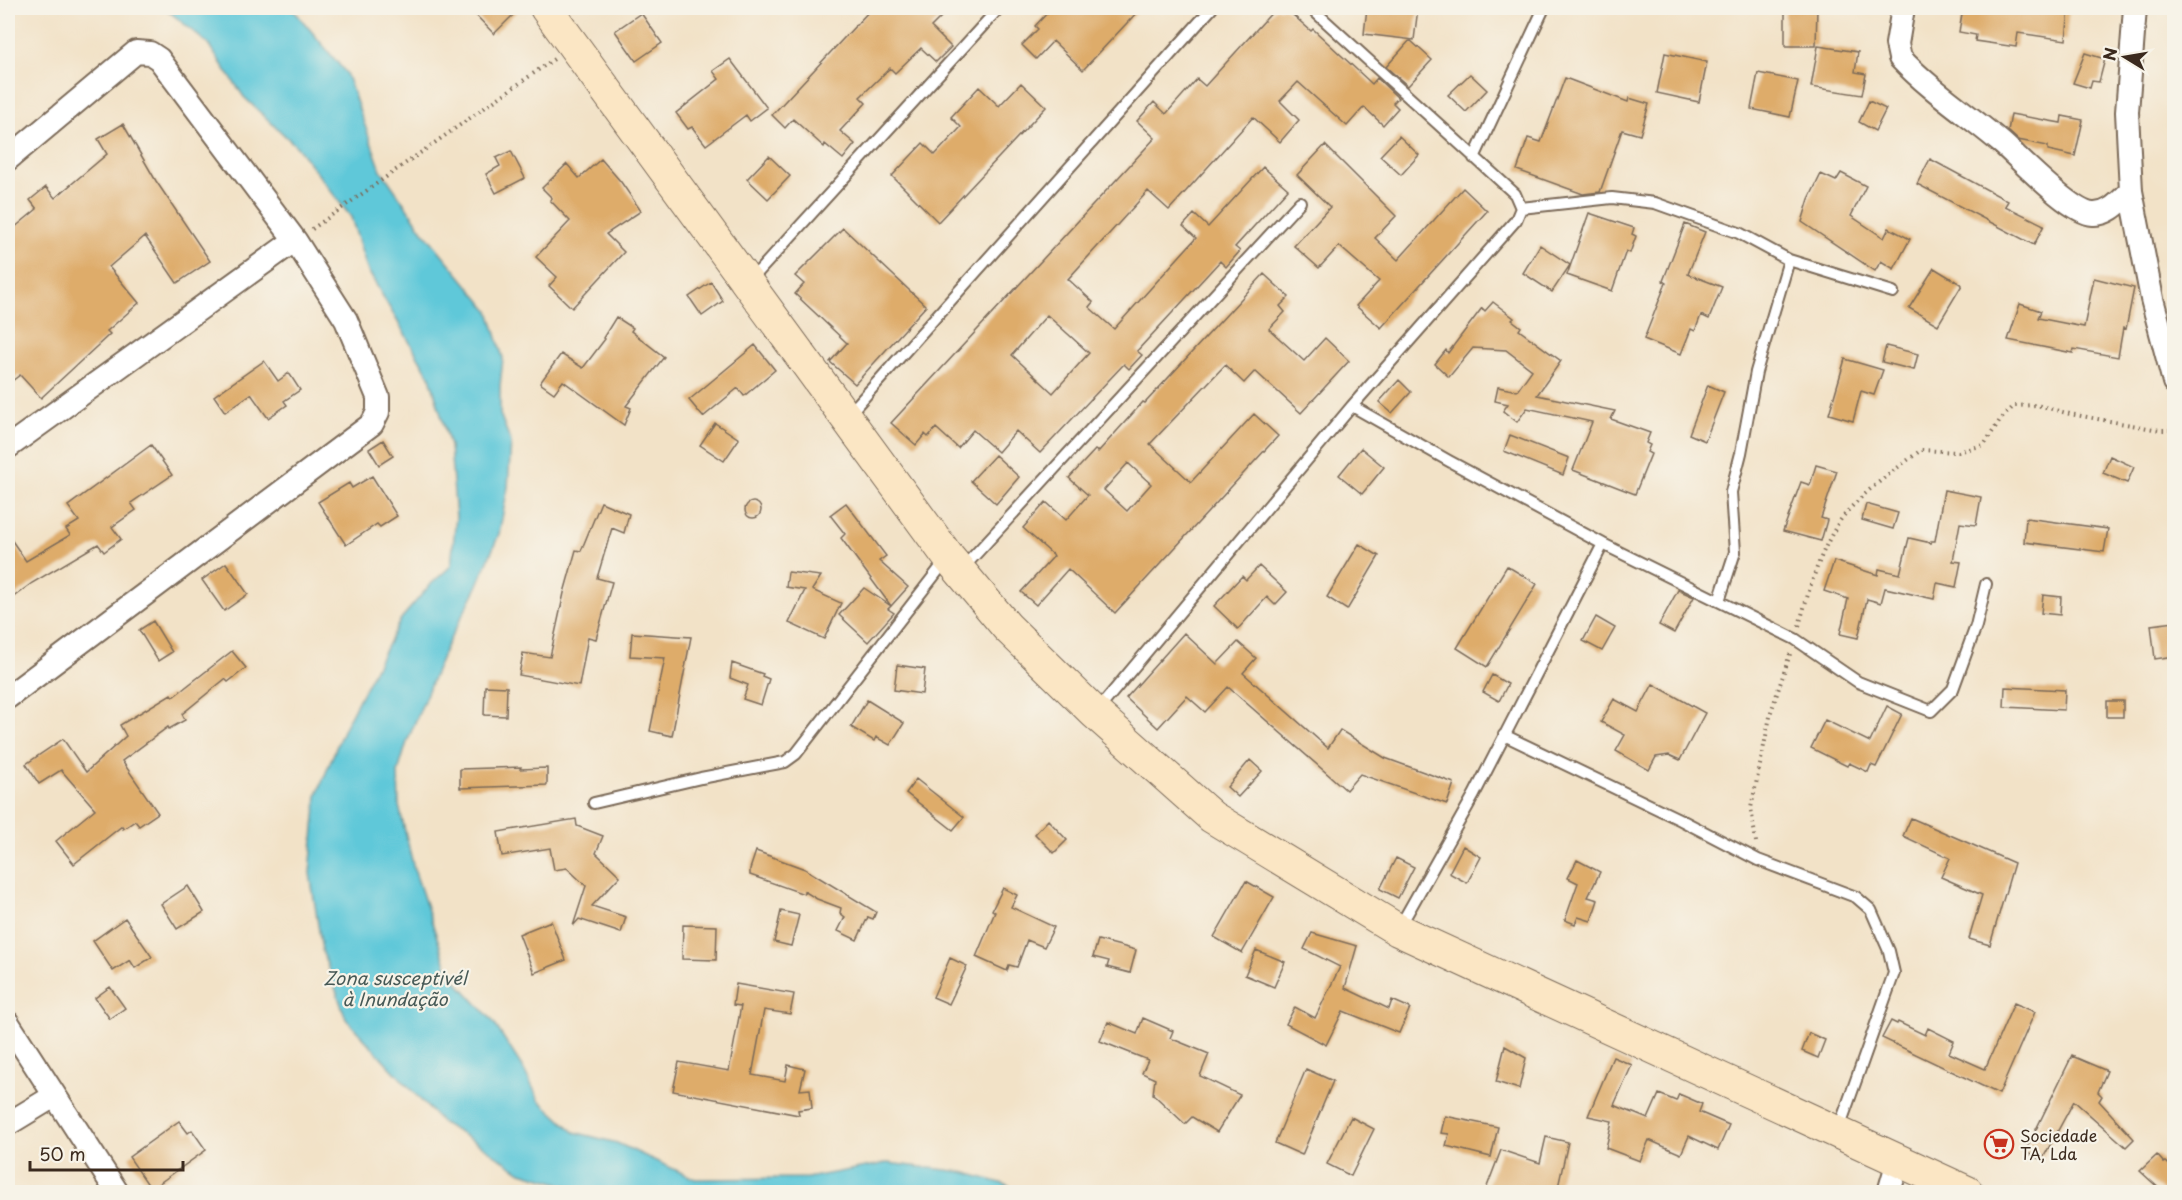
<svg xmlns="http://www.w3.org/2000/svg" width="2182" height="1200" font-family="'Playpen Sans',sans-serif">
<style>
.water{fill:#5fc8d9;stroke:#4d797c;stroke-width:1.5}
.building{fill:#deac6a;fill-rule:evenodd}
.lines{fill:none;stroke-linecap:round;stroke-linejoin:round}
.lane-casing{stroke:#7b6a59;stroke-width:14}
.street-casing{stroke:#7b6a59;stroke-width:26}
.secondary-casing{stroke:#7b6a59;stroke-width:34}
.path{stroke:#7b6a59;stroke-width:4;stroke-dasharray:1.5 4.5;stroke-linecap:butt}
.lane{stroke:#fff;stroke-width:10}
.street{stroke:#fff;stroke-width:22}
.secondary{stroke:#fbe6c4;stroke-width:32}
.labels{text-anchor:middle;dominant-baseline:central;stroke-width:4.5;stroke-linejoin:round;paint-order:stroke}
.poi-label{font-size:16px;fill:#3b2a1e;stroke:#f7f3e8;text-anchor:start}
.water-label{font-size:18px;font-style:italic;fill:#465956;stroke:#f7f3e8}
</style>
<rect width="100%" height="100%" fill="#f7f3e8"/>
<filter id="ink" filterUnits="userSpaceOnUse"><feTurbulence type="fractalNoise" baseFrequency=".0167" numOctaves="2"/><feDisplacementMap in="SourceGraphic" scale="12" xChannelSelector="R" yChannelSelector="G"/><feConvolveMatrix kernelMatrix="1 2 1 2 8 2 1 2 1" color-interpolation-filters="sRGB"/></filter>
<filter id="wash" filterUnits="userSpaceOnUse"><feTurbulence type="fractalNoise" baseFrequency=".008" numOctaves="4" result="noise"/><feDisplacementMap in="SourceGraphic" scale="24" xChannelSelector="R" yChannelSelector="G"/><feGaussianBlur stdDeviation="1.35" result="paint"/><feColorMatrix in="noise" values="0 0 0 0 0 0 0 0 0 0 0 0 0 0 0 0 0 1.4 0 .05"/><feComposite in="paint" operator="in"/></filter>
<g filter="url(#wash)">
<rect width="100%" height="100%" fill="#f2e2c7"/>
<!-- water -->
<path class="water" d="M165,8H292L346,73L381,170L423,231L489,311L503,358L500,386V414L511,442L508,487L499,534L477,587L445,649L427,693L407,742L398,772L399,806L414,869L449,973L492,1020L523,1068L539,1100L574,1132L617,1143L695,1179L807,1178L887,1163L963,1172L1004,1184L1021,1192H589L521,1172L479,1144L442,1123L346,1019L322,950L310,873L317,795L344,728L401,619L430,585L451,566L456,517L450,446L430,377L367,269L351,217L297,147L244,97L208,44Z"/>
<g id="blocks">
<!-- building -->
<path class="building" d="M469,8H520L494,34Z
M872,8H950L931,27L951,47L936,62L921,48L895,73L890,68L860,97L866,103L840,131L855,144L843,159L825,144L824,147L793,119L785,128L772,115Z
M1052,8H1141L1083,70L1053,41L1036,59L1022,45L1038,29L1035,26Z
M1276,8H1285L1311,31L1313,29L1372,84L1377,78L1398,98L1393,103L1398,108L1383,125L1364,107L1347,126L1298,82L1280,101L1299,120L1280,142L1253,117L1169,210L1148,191L1068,279L1093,302L1089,307L1114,329L1196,238L1183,226L1194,214L1208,227L1263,167L1288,189L1235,247L1240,251L1226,267L1220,261L1137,351L1142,355L1129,369L1124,364L1040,453L1016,431L998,452L973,430L958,448L936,428L928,437L925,434L916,445L891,423L1155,138L1137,121L1154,102L1166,114L1197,79L1205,86ZM1047,315L1089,353L1053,393L1012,355Z
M1367,8H1418L1414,40L1364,34Z
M1785,8H1817L1816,46H1785Z
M1963,8H2069L2066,40L2018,33L2016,47L1975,41L1976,35L1959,32Z
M641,13L662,43L636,61L615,31Z
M1410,40L1432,60L1408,86L1386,67Z
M1818,46L1858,52L1855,72L1866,74L1862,95L1811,87Z
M1665,53L1707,62L1699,102L1657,93Z
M2085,53L2105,59L2099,82L2092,81L2090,88L2073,83Z
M730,59L767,108L750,121L746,115L706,145L692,127L688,129L676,113L719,79L713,71Z
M1758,73L1798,81L1790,117L1751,109Z
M1470,74L1487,90L1466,112L1448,95Z
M1565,78L1628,102L1629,98L1649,104L1640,135L1622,130L1600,192L1583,194L1517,170L1528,138L1541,142Z
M1021,83L1046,107L938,222L892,176L923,143L935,155L961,127L951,117L979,87L999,106Z
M1869,101L1886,109L1875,131L1859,122Z
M2011,114L2061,123L2062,116L2083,120L2075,156L2048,150V146L2018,140L2008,131Z
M123,124L156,181L210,261L177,283L145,236L109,267L139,303L107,331L110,334L41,398L20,375L8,384V233L37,209L30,200L46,187L55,198L107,154L98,139Z
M1399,136L1419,155L1401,175L1380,156Z
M1325,145L1396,216L1375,238L1398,260L1463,188L1487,211L1381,328L1356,306L1379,281L1339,246L1319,268L1294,246L1330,207L1297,175Z
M511,151L525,178L496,193L486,174L500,166L496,158Z
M769,156L790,176L768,199L747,179Z
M601,159L621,182L641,211L606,234L624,252L572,308L549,286L557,277L536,257L570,221L550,200L552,198L542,188L567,164L579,178Z
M1930,159L2008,201L2005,206L2044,225L2034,245L1917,184Z
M1841,173L1866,186L1851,216L1884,238L1889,228L1910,239L1894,269L1881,261L1875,271L1802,222L1809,199L1821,174L1836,181Z
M1589,213L1634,228L1632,234L1636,236L1630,253L1626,251L1612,291L1567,275Z
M1685,224L1705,232L1688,274L1722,287L1709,319L1701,315L1695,331L1691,329L1681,354L1644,339L1666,283L1663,281Z
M843,228L926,306L855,384L830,362L847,343L795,294L804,284L795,276Z
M1540,245L1570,265L1552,292L1523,273Z
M1934,268L1962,285L1938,325L1909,308Z
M1264,274L1289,297L1280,306L1285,312L1269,329L1304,361L1325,338L1349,361L1301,413L1255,371L1244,383L1225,365L1150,444L1191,482L1254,414L1278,436L1115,613L1068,569L1036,605L1021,592L1054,556L1023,528L1046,502L1066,520L1088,495L1069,478L1095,450L1098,452L1143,402L1145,403ZM1128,463L1151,484L1127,511L1104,490Z
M2094,278L2134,288L2126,329L2123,328L2118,357L2074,349L2073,353L2008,340L2020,304L2041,311L2038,318L2084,327Z
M711,282L723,301L702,316L689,297Z
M1493,302L1514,318L1512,320L1521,327L1519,330L1561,361L1537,395L1615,411L1611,419L1650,433L1646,443L1650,445L1647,452L1651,454L1635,494L1573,470L1592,422L1527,408L1517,422L1503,411L1508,404L1495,401L1498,387L1517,391L1532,370L1506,350L1473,348L1449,377L1435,364L1446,350L1448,353L1482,308L1485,311Z
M616,317L633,328L631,331L664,357L626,406L631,408L624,425L563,381L554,393L540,383L561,354L583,368L605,339L603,338Z
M755,345L775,370L744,396L738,388L703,417L689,400Z
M1886,346L1918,354L1914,370L1882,362Z
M1845,359L1883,370L1874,395L1861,391L1853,421L1829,414Z
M264,361L278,381L289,373L300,390L284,401L287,405L268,418L251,394L225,412L214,396Z
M1399,380L1411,392L1392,413L1379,402Z
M1708,385L1724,392L1705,441L1689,434Z
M715,423L739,439L724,461L700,445Z
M1510,435L1569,458L1563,475L1504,451Z
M383,440L393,456L379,465L369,449Z
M151,445L172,475L131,503L136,510L112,527L121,539L104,552L98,544L32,583L8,601V535L26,561L70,535L66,529L79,521L68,506Z
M1361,448L1384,467L1362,494L1339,475Z
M995,455L1019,477L996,504L971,481Z
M2110,456L2134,467L2127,483L2103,473Z
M1816,465L1837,471L1821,518L1827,520L1821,541L1783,531L1801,482L1810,485Z
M372,476L397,516L380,527L377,524L346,545L318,502L349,483L352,488Z
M1944,490L1981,497L1976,525L1960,523L1953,561L1961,562L1956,587L1937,583L1934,599L1885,588L1881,603L1867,599L1858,638L1840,634L1848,599L1824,591L1834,561L1878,575L1879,569L1900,574L1909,538L1931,543V541H1935Z
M745 510a8 8 0 1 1 16 0a8 8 0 1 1-16 0Z
M601,502L629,514L624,533L612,528L597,578L612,582L596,639L588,637L579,686L519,675L523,653L550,657L564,593L576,550L581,551Z
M846,503L886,556L879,561L908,587L891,606L841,538L845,534L830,515Z
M1866,504L1898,513L1893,529L1862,520Z
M2026,518L2108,529L2104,552L2024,542Z
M1359,544L1379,556L1347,610L1327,597Z
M226,563L248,594L224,611L202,580Z
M1259,566L1287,592L1275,605L1267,597L1238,629L1214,606L1242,576L1246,580Z
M1507,566L1537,584L1487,667L1457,648Z
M788,572L821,576L812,590L841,603L824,639L789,623L805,590L786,587Z
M864,588L891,606L888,609L894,613L868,642L839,615Z
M1678,590L1694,597L1674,633L1659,625Z
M2043,595L2061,597L2060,615L2041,613Z
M1596,617L1615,628L1602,651L1583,641Z
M153,621L172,652L158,661L139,630Z
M2175,622V656L2155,659L2151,625Z
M632,633L691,637L672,736L650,731L665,658L630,656Z
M1184,633L1217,664L1238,642L1256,658L1243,673L1328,748L1340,730L1385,758L1454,783L1447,804L1360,774L1346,790L1228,687L1205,712L1187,696L1158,728L1126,698Z
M232,651L246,668L228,682L225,679L182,714L185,720L169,729L168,727L122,761L158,813L139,826L135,821L123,829L122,826L74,864L56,841L95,809L61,770L39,784L26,764L63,739L86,772L126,736L120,725L171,694L173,697Z
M732,663L763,674L762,676L769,679L761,705L743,699L748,685L730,678Z
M897,665L925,669L922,694L894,690Z
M1492,675L1508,684L1499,701L1483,692Z
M1653,684L1705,713L1680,760L1669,755L1656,757L1649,770L1616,751L1625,735L1601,722L1614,699L1638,712Z
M485,686L507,687L506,716L484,715Z
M2005,687L2065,690L2064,710L2004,707Z
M867,700L904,723L890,745L876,737L874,741L851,727Z
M2107,701H2123V717H2107Z
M1887,706L1902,714L1876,767L1871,765L1868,772L1849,763L1847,766L1811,748L1825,720L1870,742Z
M1250,760L1262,771L1238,797L1227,787Z
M521,767L520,769L547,768V785L460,788V769Z
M916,779L964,817L953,830L906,793Z
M1911,818L2014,863L1990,945L1969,939L1982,895L1941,877L1950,858L1903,836Z
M576,819L577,826L603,836L596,853L620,876L592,906L626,917L621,933L579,919L573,926L586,886L567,868L554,870L550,848L502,856L498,832Z
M1048,820L1067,840L1054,853L1035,834Z
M1463,846L1481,857L1467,883L1449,873Z
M756,851L805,869L876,912L873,919L868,917L857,940L838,931L845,917L840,913L841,908L817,899L804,891V894L750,875V869Z
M1396,858L1414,867L1398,898L1380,889Z
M1577,860L1600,872L1588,897L1598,900L1591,921L1578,917L1575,924L1565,920L1578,883L1568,878Z
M1246,881L1274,897L1242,953L1214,937Z
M188,886L204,912L177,929L161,904Z
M1003,888L1017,895L1011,907L1054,927L1044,947L1027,940L1017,967L1009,965L1007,971L976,957L995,912L992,910Z
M781,911L799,915L791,946L774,942Z
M125,918L152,957L135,968L130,960L113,971L93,941Z
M551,921L566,960L534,973L519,934Z
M683,925L717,926L716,960L682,959Z
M1312,933L1357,946L1345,988L1389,1009L1392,1000L1410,1008L1399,1033L1343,1011L1326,1045L1286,1024L1295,1007L1315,1018L1340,967L1304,949Z
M1098,940L1136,950L1130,973L1107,967L1109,961L1093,957Z
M1256,950L1285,962L1274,987L1245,975Z
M950,958L967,966L949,1004L933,997Z
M736,984L794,994L790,1014L764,1010L752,1075L785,1081L788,1065L805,1069L800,1090L810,1089L812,1108L798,1110L799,1115L673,1091L679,1062L729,1071L741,1006L733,1005Z
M110,987L125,1008L110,1019L95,998Z
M2014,1003L2035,1012L1999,1094L1882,1038L1891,1021L1897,1024L1898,1022L1925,1035L1928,1028L1954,1041L1949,1053L1985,1069Z
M1143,1018L1173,1031L1170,1038L1209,1054L1200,1076L1240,1095L1217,1132L1192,1117L1185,1124L1153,1094L1155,1079L1142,1073L1148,1060L1100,1041L1108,1022L1137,1034Z
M1809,1033L1825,1040L1818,1058L1802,1051Z
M1505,1046L1526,1058L1519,1089L1496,1082Z
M2072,1056L2107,1071L2098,1092L2102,1096L2099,1101L2134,1139L2126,1147L2074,1101L2042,1160L2025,1152Z
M1613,1057L1632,1065L1614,1105L1648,1119L1659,1094L1676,1101L1679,1094L1702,1104L1699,1112L1729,1125L1718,1150L1689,1136L1681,1154L1649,1140L1640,1161L1606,1148L1612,1121L1588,1116Z
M1306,1069L1333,1081L1302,1155L1275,1143Z
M1445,1116L1498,1127L1491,1157L1446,1146L1449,1134L1441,1133Z
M1351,1117L1374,1129L1351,1176L1327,1164Z
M179,1121L188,1133L192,1130L206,1150L151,1189L129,1157Z
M1546,1137L1568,1142L1557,1192L1541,1189L1540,1192H1533L1518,1189L1516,1192H1485L1501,1150L1540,1163Z
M2157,1155L2164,1163L2166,1162L2175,1170V1192H2163L2140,1171Z"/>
</g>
</g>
<g filter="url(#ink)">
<use href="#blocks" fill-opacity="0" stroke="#7b6a59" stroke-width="1.5"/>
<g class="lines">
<!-- lane casing -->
<g class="lane-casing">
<path id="lane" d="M1474,158L1544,8
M1521,208L1612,198L1655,203L1739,233L1789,260L1893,292
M749,282L999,8
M1352,406L1449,461L1603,544L1795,639L1858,682L1931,711L1953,689L1976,626L1986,584
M849,414L1212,8
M961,570L1300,202
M1719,601L1735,552L1731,492L1741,453L1756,372L1789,260
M1097,711L1352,406L1516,220L1521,208L1515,194L1311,8
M1504,735L1681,820L1758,860L1856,897L1871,910L1889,951L1894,973L1838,1131
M594,803L701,778L785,762L796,754L947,559
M1399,928L1474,795L1603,544"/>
</g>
<!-- street casing -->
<g class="street-casing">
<path id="street" d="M1903,8L1897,44L1900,58C1930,90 1969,115 2003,144C2020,159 2071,213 2093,214C2109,215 2120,201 2131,191
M2135,8L2127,112L2131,191L2152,299L2174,382
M8,159L136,52L150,53L159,59L295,240L346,320L378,397V412L372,424L8,697
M8,447L295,240
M8,1023L117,1192
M8,1124L54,1096
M1889,1192L1898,1161"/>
</g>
<!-- secondary casing -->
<g class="secondary-casing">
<path id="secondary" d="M546,8L949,558L1007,627L1095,713L1212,817L1398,930L1967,1192"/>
</g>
<!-- path -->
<path class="path" d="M312,229L554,59
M1799,626C1808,593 1818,557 1836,527C1852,499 1895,470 1921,450L1958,452L1984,445L2000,420L2014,406L2037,405L2070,414L2159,430H2174
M1756,842L1751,808L1771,712L1790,654"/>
<!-- lane -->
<use href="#lane" class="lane"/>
<!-- street -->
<use href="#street" class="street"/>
<!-- secondary -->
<use href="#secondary" class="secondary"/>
</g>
</g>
<!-- icons -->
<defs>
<g id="supermarket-ring" transform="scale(1.5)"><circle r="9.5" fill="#f7f3e8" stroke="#c8321e" stroke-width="1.5"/><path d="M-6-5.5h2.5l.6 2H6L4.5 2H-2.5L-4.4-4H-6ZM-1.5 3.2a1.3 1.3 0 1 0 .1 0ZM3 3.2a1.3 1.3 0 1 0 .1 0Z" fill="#c8321e"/></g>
</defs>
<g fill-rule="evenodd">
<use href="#supermarket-ring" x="1999" y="1144"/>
</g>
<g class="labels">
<!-- poi labels -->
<g class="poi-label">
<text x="2020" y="1135">Sociedade<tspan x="2020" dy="18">TA, Lda</tspan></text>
</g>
<!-- water labels -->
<g class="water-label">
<text x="395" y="977">Zona susceptivél<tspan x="395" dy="21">à Inundação</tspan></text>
</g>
</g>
<!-- margin -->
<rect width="2182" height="1200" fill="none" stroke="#f7f3e8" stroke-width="30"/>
<!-- north arrow -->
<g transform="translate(2125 57) rotate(281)" stroke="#f7f3e8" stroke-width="4.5" paint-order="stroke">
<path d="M0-4.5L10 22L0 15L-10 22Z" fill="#3b2a1e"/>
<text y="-9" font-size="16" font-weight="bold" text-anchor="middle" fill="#3b2a1e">N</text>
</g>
<!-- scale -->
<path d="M30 1161v9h153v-9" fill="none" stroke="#3b2a1e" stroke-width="3"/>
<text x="39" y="1161" font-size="18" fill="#3b2a1e" stroke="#f7f3e8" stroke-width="4.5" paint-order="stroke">50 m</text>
</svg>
